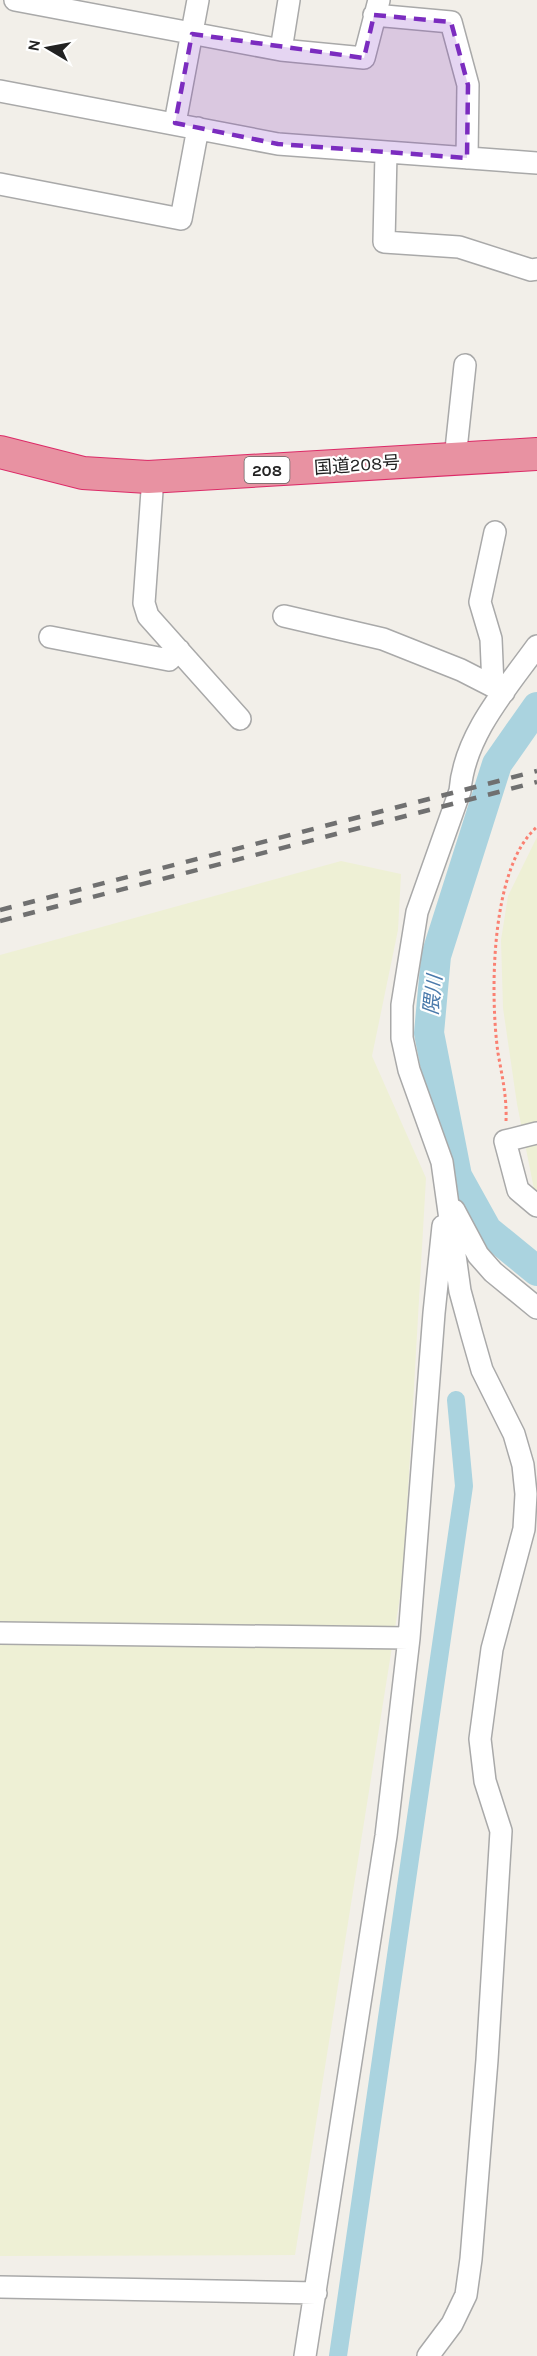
<svg xmlns="http://www.w3.org/2000/svg" width="537" height="2356" font-family="Karla,'Noto Sans JP',sans-serif">
<style>
.farmland{fill:#eef0d5}
.lines{fill:none;stroke-linecap:round;stroke-linejoin:round}
.canal{stroke:#aad3df;stroke-width:18}
.river{stroke:#aad3df;stroke-width:30}
.minor-casing{stroke:#a9a9a9;stroke-width:24}
.highway-casing{stroke:#dc2a67;stroke-width:34}
.path{stroke:#fa8072;stroke-width:3;stroke-dasharray:3 3;stroke-linecap:butt}
.minor{stroke:#fff;stroke-width:21}
.highway{stroke:#e892a2;stroke-width:32}
.rail{stroke:#707070;stroke-width:4.5;stroke-dasharray:12 12;stroke-linecap:butt}
.marked{fill:#7b2cbf;fill-opacity:0.2;stroke:#7b2cbf;stroke-width:4.5;stroke-dasharray:12 8;stroke-linejoin:round}
.labels{text-anchor:middle;dominant-baseline:central;stroke-width:4.5;stroke-linejoin:round;paint-order:stroke}
.shield{fill:#fff;stroke:#646464;stroke-width:1.5}
.shield-label{font-size:16px;font-weight:bold;fill:#222}
.street-label{font-size:18px;fill:#222;stroke:#fff}
.water-label{font-size:20px;font-style:italic;fill:#4a7aab;stroke:#fff}
</style>
<rect width="100%" height="100%" fill="#f2efe9"/>
<!-- farmland -->
<path class="farmland" d="M537,837V1193L534,1189L517,1104L503,1008L501,940L508,896Z
M341,861L401,874L398,930L372,1056L426,1178L403,1578L295,2255L0,2256V955Z"/>
<g class="lines">
<!-- canal -->
<path class="canal" d="M338,2356L464,1486L456,1400"/>
<!-- river -->
<path class="river" d="M537,707L497,764L436,956L429,1033L457,1176L487,1230L537,1271"/>
<!-- minor casing -->
<g class="minor-casing">
<path id="minor" d="M15,0L281,50L364,58L379,0
M374,15L451,22L468,85L467,158
M281,50L289,0
M0,91L278,144L537,163
M175,123L198,0
M386,153L384,242L459,247L531,270L537,269
M0,184L181,219L198,128
M455,459L465,365
M153,477L144,603L148,616L240,719
M284,616L383,639L461,670L504,692
M50,637L169,660L179,650
M493,686L491,639L480,602L495,532
M537,1133L505,1141L518,1190L537,1206
M454,1210L478,1255L493,1272L537,1308
M0,1633L409,1638
M0,2287L316,2293
M305,2356L386,1836L409,1638L434,1313L443,1226
M428,2356L452,2324L466,2295L471,2259L487,2060L501,1831L485,1781L480,1739L492,1649L524,1529L526,1494L523,1465L514,1434L482,1370L472,1335L460,1291L442,1162L409,1070L402,1038V1005L417,912L460,791C464,736 506,689 537,646"/>
</g>
<!-- highway casing -->
<g class="highway-casing">
<path id="highway" d="M0,452L83,473L148,477L537,454"/>
</g>
<!-- path -->
<path class="path" d="M506,1121C507,1097 502,1076 498,1053C490,996 490,867 537,827"/>
<!-- minor -->
<use href="#minor" class="minor"/>
<!-- highway -->
<use href="#highway" class="highway"/>
<!-- rail -->
<path class="rail" d="M0,910L537,771
M0,921L537,782"/>
</g>
<!-- marked area -->
<path class="marked" d="M374,15L451,22L468,85L467,158L278,144L175,123L192,34L364,58Z"/>
<g class="labels">
<!-- shield labels -->
<rect class="shield" x="244.5" y="457" width="45" height="26" rx="4.5"/>
<g class="shield-label">
<text x="267" y="470">208</text>
</g>
<!-- street labels -->
<g class="street-label">
<text transform="translate(357 465) rotate(-4)">国道208号</text>
</g>
<!-- water labels -->
<g class="water-label">
<text transform="translate(433 995) rotate(-84)">隈川</text>
</g>
</g>
<!-- north arrow -->
<g transform="translate(48 48) rotate(280)" stroke="#ffffff" stroke-width="4.5" paint-order="stroke">
<path d="M0-4.5L10 22L0 15L-10 22Z" fill="#222222"/>
<text y="-9" font-size="16" font-weight="bold" text-anchor="middle" fill="#222222">N</text>
</g>
</svg>
